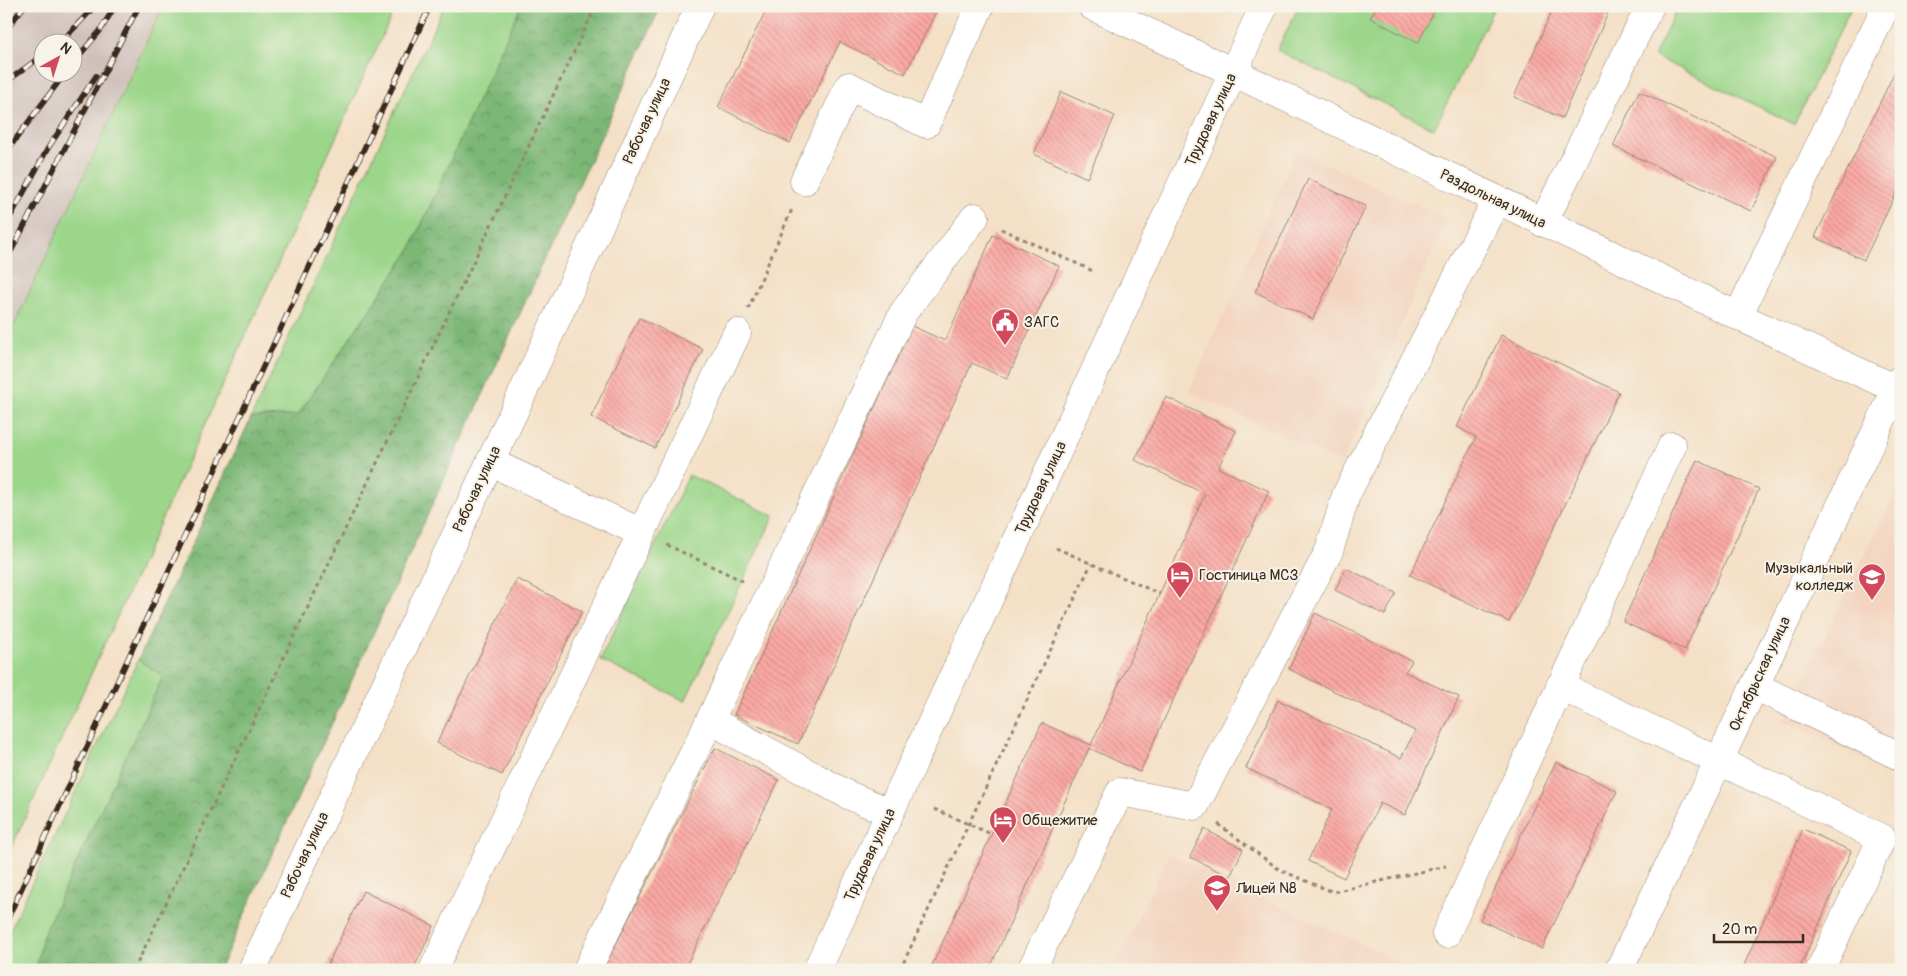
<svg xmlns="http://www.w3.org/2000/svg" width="1907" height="976" font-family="Pangolin,sans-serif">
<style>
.built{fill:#f3d4bf}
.industrial{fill:#cfc0bb;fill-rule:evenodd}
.green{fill:#9bd68a;stroke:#6b8054}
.forest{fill:url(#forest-crowns);stroke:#5c704a}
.building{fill:url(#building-back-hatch)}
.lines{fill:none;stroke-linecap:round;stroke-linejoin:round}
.minor-casing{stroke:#988572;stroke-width:29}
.path{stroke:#988572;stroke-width:3;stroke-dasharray:4 4;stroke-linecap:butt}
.minor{stroke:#fff;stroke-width:28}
.rail-casing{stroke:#3b2a1e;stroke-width:5.5}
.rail{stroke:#f7f3e8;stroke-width:4;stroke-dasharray:11;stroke-linecap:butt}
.labels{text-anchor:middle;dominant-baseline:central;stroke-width:4;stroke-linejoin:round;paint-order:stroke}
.street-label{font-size:15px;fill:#3b2a1e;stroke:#f7f3e8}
.poi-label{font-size:15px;fill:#3b2a1e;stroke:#f7f3e8;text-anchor:start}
</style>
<defs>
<pattern id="forest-crowns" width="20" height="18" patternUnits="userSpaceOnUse" patternTransform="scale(1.25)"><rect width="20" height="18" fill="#7cb776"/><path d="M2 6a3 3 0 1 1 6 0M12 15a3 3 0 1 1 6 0" fill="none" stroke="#679560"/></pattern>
<pattern id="building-back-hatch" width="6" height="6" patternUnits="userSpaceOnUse" patternTransform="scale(1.25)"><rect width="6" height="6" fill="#fca9a5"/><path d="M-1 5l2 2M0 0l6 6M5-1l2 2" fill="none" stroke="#cd8a86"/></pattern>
</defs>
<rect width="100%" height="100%" fill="#f7f3e8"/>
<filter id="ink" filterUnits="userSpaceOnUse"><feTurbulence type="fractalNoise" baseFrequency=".02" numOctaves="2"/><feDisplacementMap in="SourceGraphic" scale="10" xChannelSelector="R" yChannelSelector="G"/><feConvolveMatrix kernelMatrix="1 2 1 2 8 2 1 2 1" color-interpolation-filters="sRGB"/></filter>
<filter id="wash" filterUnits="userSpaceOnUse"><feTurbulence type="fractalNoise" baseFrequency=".0096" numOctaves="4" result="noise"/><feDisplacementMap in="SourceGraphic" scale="20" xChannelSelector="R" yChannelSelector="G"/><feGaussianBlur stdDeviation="1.12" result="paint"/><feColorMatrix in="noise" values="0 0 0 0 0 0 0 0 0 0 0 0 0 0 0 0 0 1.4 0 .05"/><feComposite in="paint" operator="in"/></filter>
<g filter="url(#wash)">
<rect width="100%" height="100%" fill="#f4e0c6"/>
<!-- built -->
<path class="built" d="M1296,151L1447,218L1342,463L1189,392Z
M1901,481V776L1784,721Z
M1169,854H1170L1417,970H1113Z"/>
<!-- industrial -->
<path class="industrial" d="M6,6H162L6,340ZM42,42H72V72H42Z"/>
<!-- green -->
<path class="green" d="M163,6H396L6,860V342Z
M444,6H521L410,250L298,415L251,418Z
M1299,6H1495L1434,129L1277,50Z
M1678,6H1852L1794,124L1654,56Z
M689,475L774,516L685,701L600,660Z
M138,660L164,676L43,935L36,970H6V938Z"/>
<!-- forest -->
<path class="forest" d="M521,6H661L219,970H36L43,935L163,676L138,660L251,418L298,415L410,250Z"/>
<g id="blocks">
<!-- building -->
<path class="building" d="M768,6H925L936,12L905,74L840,42L790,143L718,107Z
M1377,6H1437L1418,43L1370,18Z
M1554,6H1611L1562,118L1514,97Z
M1901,59V183L1864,260L1815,237Z
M1639,91L1777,157L1751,211L1613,146Z
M1061,92L1115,116L1087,178L1034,154Z
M1308,179L1366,206L1313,319L1255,292Z
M993,235L1059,266L1007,379L972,363L798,744L734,715L912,326L945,341Z
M639,318L703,349L655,448L591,417Z
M1501,335L1619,392L1509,622L1410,575L1476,437L1457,427Z
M1166,397L1236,431L1218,468L1269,491L1140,772L1089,748L989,970H930L1042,723L1091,745L1205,494L1135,460Z
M1697,460L1759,489L1685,650L1623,622Z
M1346,568L1396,593L1385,615L1335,590Z
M517,579L582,611L502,775L437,743Z
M1315,613L1412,661L1405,672L1459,697L1405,815L1380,803L1344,878L1308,861L1332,809L1246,768L1278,700L1401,758L1415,731L1289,669Z
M715,748L779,780L684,970H603Z
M1556,762L1617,791L1542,949L1480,920Z
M1204,829L1243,849L1230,877L1190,857Z
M1803,829L1851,851L1799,970H1742Z
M363,891L434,926L413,970H325Z"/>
</g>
</g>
<g filter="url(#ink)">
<use href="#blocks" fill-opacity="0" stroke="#988572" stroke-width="1"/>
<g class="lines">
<!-- minor casing -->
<g class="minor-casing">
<path id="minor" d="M1092,6L1233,72L1738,316L1896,389
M804,181L849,86L926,124L980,6
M1543,223L1650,6
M1738,316L1886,6
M490,462L642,533
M1560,686L1882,838L1820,970
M1755,686L1901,757
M710,720L848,795L889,812
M1446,934L1672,446
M252,970L523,392L700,6
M433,970L737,333
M587,970L710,720L903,313L975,217
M817,970L1264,6
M1031,970L1120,792L1195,806L1329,551L1346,495L1497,199
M1619,970L1901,379"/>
</g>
<!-- path -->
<path class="path" d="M1001,229L1093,271
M748,309L793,207
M667,545L745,582
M1056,548L1160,594
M934,809L991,834
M1218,824L1280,870L1333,892L1446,866
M134,970L596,6
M900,970L1091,564"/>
<!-- minor -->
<use href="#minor" class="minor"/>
<!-- rail casing -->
<g class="rail-casing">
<path id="rail" d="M6,30L24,6
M61,42L95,6
M72,64L100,31L115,6
M6,82L42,56
M6,152L66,72
M6,225L48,148L96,76
M6,261L139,6
M6,922L430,6"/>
</g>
<!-- rail -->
<use href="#rail" class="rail"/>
</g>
</g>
<!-- icons -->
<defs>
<g id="civic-pin" transform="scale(1.4375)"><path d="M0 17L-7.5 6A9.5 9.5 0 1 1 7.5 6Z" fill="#d1495b" stroke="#f7f3e8"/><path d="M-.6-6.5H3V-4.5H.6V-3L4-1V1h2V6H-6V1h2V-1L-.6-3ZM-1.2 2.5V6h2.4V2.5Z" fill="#fff"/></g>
<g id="hotel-pin" transform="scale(1.4375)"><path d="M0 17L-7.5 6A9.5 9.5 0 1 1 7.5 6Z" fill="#d1495b" stroke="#f7f3e8"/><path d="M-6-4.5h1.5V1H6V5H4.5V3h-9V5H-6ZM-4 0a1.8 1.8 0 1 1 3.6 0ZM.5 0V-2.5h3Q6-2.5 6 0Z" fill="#fff"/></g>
<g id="university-pin" transform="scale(1.4375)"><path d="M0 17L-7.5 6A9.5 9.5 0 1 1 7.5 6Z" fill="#d1495b" stroke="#f7f3e8"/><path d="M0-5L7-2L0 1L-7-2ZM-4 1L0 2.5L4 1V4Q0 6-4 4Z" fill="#fff"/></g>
<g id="school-pin" transform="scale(1.4375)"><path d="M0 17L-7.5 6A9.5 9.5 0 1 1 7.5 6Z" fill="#d1495b" stroke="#f7f3e8"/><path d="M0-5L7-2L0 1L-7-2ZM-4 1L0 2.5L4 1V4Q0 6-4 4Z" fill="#fff"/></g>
</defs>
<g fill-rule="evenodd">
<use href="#civic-pin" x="1005" y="322"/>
<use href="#hotel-pin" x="1180" y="575"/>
<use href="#university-pin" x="1872" y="577"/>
<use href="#hotel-pin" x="1003" y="820"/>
<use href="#school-pin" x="1217" y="888"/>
</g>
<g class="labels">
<!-- street labels -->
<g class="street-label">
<text transform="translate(1211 120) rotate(-65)">Трудовая улица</text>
<text transform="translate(647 121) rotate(-65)">Рабочая улица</text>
<text transform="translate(1493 199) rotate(26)">Раздольная улица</text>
<text transform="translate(1041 488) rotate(-65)">Трудовая улица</text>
<text transform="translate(477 489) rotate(-65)">Рабочая улица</text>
<text transform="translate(1760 674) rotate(-65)">Октябрьская улица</text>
<text transform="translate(305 855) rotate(-65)">Рабочая улица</text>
<text transform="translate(870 855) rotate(-65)">Трудовая улица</text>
</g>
<!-- poi labels -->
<g class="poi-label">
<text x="1024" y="322">ЗАГС</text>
<text x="1853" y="568" text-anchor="end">Музыкальный<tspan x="1853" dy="17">колледж</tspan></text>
<text x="1199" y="575">Гостиница МСЗ</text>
<text x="1022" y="820">Общежитие</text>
<text x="1236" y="888">Лицей N8</text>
</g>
</g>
<!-- margin -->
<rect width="1907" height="976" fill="none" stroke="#f7f3e8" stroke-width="25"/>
<!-- north arrow -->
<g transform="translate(58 58) rotate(39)"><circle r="24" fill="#f7f3e8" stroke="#aca397"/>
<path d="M0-4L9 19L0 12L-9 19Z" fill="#d1495b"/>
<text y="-8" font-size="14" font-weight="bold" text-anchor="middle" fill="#3b2a1e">N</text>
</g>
<!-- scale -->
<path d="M1714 934v8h89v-8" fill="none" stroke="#3b2a1e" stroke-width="2.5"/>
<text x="1722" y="934" font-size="15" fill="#3b2a1e" stroke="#f7f3e8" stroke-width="4" paint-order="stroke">20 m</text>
</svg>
